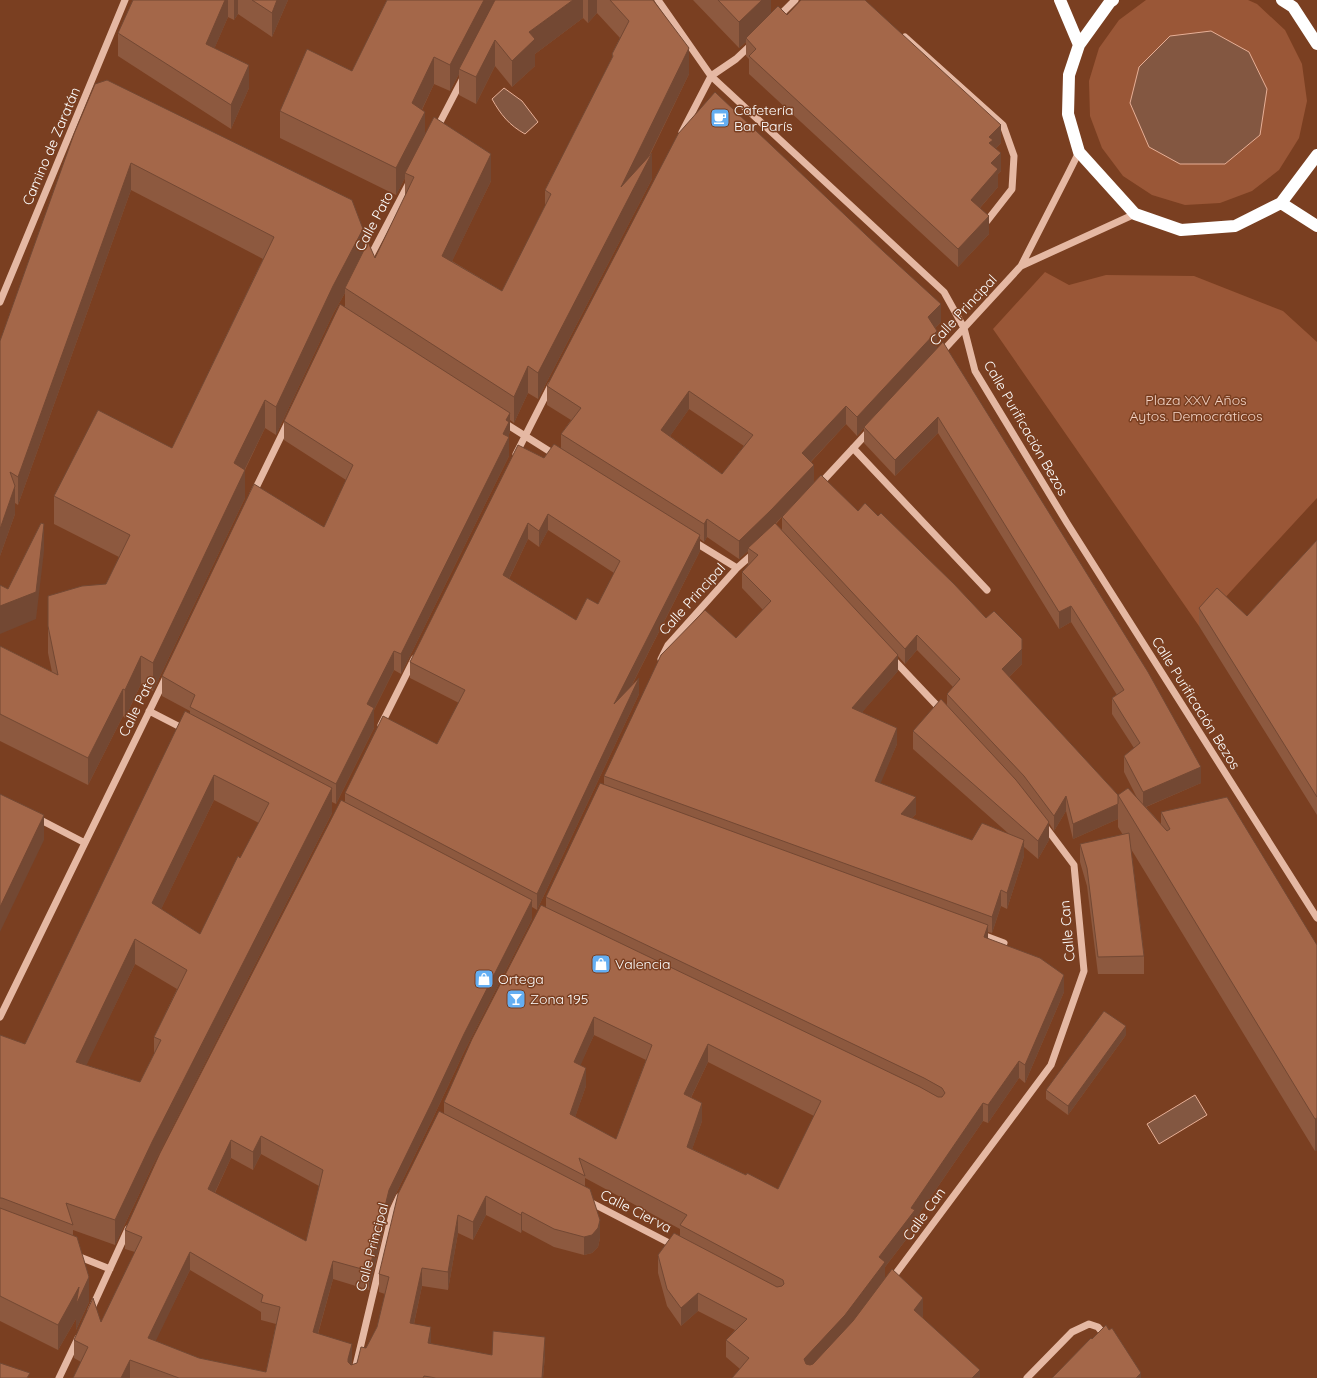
<svg xmlns="http://www.w3.org/2000/svg" width="1317" height="1378" font-family="Quicksand,sans-serif">
<style>
.green{fill:#9a5737}
.water{fill:#835741;stroke:#e7af96}
.lines{fill:none;stroke-linecap:round;stroke-linejoin:round}
.minor{stroke:#e5b8a3;stroke-width:7}
.highway{stroke:#fff;stroke-width:12}
.wall{fill:#8d593f;fill-rule:evenodd}
.shaded-wall{fill:#734833}
.building{fill:#a46749;stroke:#734833;fill-rule:evenodd}
.labels{text-anchor:middle;dominant-baseline:central;stroke-width:3;stroke-linejoin:round;paint-order:stroke}
.poi-label{font-size:14px;fill:#fff;stroke:#7a3f21;text-anchor:start}
.street-label{font-size:14px;fill:#fff;stroke:#7a3f21}
.park-label{font-size:14px;fill:#f4d4c6;stroke:#7a3f21}
</style>
<rect width="100%" height="100%" fill="#7a3f21"/>
<!-- green -->
<path class="green" d="M1146,0H1248L1257,4L1285,30L1302,64L1307,101L1299,138L1279,170L1252,191L1220,203L1185,205L1152,195L1123,176L1102,148L1090,116L1089,81L1099,48L1119,20Z
M1045,272L1069,285L1106,275L1194,276L1283,311L1317,342V498L1199,626L993,329Z"/>
<!-- water -->
<path class="water" d="M1211,31L1249,52L1267,89L1260,135L1225,164H1180L1149,147L1130,103L1139,67L1170,36Z
M504,88L522,101L538,122L525,134C509,125 501,115 492,99Z
M1195,1095L1207,1115L1159,1144L1147,1124Z"/>
<g class="lines">
<!-- minor -->
<path class="minor" d="M658,0L711,76L944,292L964,328L975,371L1067,523L1317,918
M777,18L795,0
M905,37L1003,125L1014,156L1012,189L987,221
M436,130L463,78
M682,132L711,76L736,59L753,43
M368,261L409,183
M1021,266L1135,214
M0,302L125,0
M940,354L1021,266L1068,174L1079,152
M503,422L557,456
M853,448L987,590
M516,454L551,385
M819,485L870,430
M253,494L288,422
M693,541L737,568
M892,658L943,712
M661,659L668,645L737,568L755,552
M149,711L186,730
M381,725L414,659
M35,817L85,843
M980,934L1004,943
M0,1017L166,677
M588,1201L675,1246
M75,1255L110,1269
M891,1280L1051,1065L1084,971L1074,865L1044,825
M91,1310L128,1229
M59,1378L78,1338
M353,1378L393,1210L399,1197
M1027,1378L1072,1332L1089,1324L1098,1327L1106,1337"/>
<!-- highway -->
<path class="highway" d="M1060,0L1079,45
M1113,0L1110,2L1079,45L1069,75L1068,114L1079,152L1135,214L1181,230L1235,226L1281,203L1317,155
M1282,0L1293,7L1317,44
M1281,203L1317,226"/>
</g>
<!-- wall -->
<path class="wall" d="M133,0H288L272,37L238,14L234,20L228,17L214,49L249,88L231,129L118,56V33Z
M387,0H653L689,74L649,157L652,179L538,399L528,393L514,423L510,420V432L509,434V456L401,674L394,670L374,710V728L336,804L332,802V813L152,1167L115,1245L73,1230V1235L89,1302L76,1330V1319L58,1350L0,1321V1035L25,1044L190,713V711L162,696V676L324,527L346,480L284,440V421L345,307V293L333,314L276,435L265,428L245,470V498L153,691L141,684L125,718L123,716L88,785L0,741V646L52,672L48,653V596L106,584L119,557L54,524V496L172,448L263,259L131,190L18,505L15,503V514L0,556V341L74,134L363,252L375,258L405,197V178L396,195L280,138V111L352,71ZM597,13L620,38L612,54V58L545,190V206L502,291L452,261L491,181L425,134L422,110L434,84L450,91L459,74V95L476,104L495,66L512,87L535,66V54L583,18L588,23ZM214,800L259,823L200,934L161,909ZM135,964L177,989L154,1037V1054L140,1082L86,1065Z
M693,0H771V13L787,15L1001,143L995,149L1001,171L998,174V187L980,208L989,234L958,267L749,74V59L746,56V42L739,48Z
M941,322L935,328L937,348L1201,783L1146,807L1161,824V812L1317,945V1150L1315,1151L1131,849L1144,956V974H1098L1087,886L1080,862V844L1123,835L1118,827V819L1073,839L1066,811L1054,831L1049,823V840L1038,859L1024,847V856L1007,909L1001,906L992,933L988,932V938L1064,992L1025,1083L1019,1078L988,1123L983,1121L915,1220V1228L885,1267V1279L923,1316L922,1317L980,1378L740,1369L726,1357V1340L735,1330L698,1311L681,1326L667,1306L658,1273V1255L680,1236V1229L585,1178V1187L600,1238L598,1247L592,1253L584,1255L554,1247L522,1230L521,1233L486,1215L473,1240L458,1233L448,1290L422,1286L414,1324L431,1344L492,1355H545L543,1378H73L81,1362L74,1358V1340L101,1322L135,1252L125,1249V1230L345,802V793L437,744L459,703L410,678V662L544,458L561,448V434L571,420L547,405V386ZM689,409L744,446L722,474L670,436ZM846,424L857,436L864,428V443L895,476L938,433L1059,629L1071,622L1117,695L1112,698V714L1134,748L1124,756V772L1137,798L1118,795L1009,677L1022,664L858,511L814,482L811,462ZM782,517V530L776,524ZM548,530L614,573L598,604L576,620L509,579L528,539L539,547ZM707,537L739,559L748,551V565L742,572V588L763,610L604,776V785L546,897V908L444,1102V1113L379,1274V1292L385,1294L377,1327L366,1348L357,1363L351,1365L352,1362L318,1334L333,1279L369,1290L389,1208L432,1120L464,1052L532,919V907L537,910L639,694L631,687L700,551V539L704,542ZM917,650L953,687L947,694V706L913,731V749L1009,834L972,840L912,818L916,814L880,783L897,744L862,712L898,671V656L905,664ZM594,1035L646,1060L616,1139L575,1117L586,1086L580,1065ZM708,1062L814,1116L778,1189L746,1175L692,1149L702,1121L691,1098ZM261,1154L319,1186L306,1241L215,1193L231,1158L253,1170ZM190,1270L261,1312V1320L276,1324L266,1372L199,1358L155,1341Z
M1317,540V815L1199,626V608L1247,616Z
M1126,1035L1068,1115L1046,1099V1090Z"/>
<!-- shaded-wall -->
<path class="shaded-wall" d="M225,0H228V17L206,68V44Z
M234,0H238V14L234,20Z
M277,0H288L272,37V13Z
M484,0H498L459,69V74L450,91V65Z
M573,0H583V18L535,54V66L512,87V61L529,32Z
M588,0H597V13L588,23Z
M762,0H771V17L746,38V42L739,48V22Z
M495,40V66L476,104V77Z
M689,48V74L621,213V187Z
M434,57V84L412,130V103Z
M249,65V88L231,129V105Z
M425,112V138L405,173V178L396,195V168Z
M1001,125V143L993,151L989,143V137Z
M652,153V179L538,399V373Z
M1001,153V171L998,174V187L971,218V200L991,163Z
M491,154V181L442,282V256Z
M131,163V190L18,505V477Z
M989,216V234L958,267V249Z
M363,229V256L345,288V293L333,314L276,435V407L333,286Z
M941,304V322L928,335V317Z
M937,331V349L864,427V428L857,436V417Z
M528,366V393L514,423V397Z
M689,391V409L661,449V430Z
M265,400V428L234,491V463Z
M846,406V424L802,471V453Z
M510,413V432L509,434V456L401,674V654L503,434L506,420Z
M938,417V433L895,476V460Z
M814,465V483L771,528L748,548V551L739,559V541Z
M245,470V498L153,691V663Z
M15,486V514L0,556V529Z
M548,514V530L539,547V531Z
M707,519V537L704,542V524Z
M528,523V539L503,591V575Z
M44,524V551L36,619L0,634V606Z
M700,535V551L614,720V704Z
M1071,606V622L1059,629V612Z
M917,635V650L905,664V649Z
M1022,649V664L1002,684V669Z
M394,651V670L374,710V728L336,804V784L367,704Z
M898,655V671L852,724V708Z
M141,656V684L125,718V690Z
M639,678V694L537,910V894Z
M123,689V716L88,785V758Z
M897,728V744L875,797V781Z
M1201,767V783L1143,808V792Z
M214,775V800L152,928V903Z
M332,788V813L152,1167L115,1245V1220L152,1142Z
M1066,796V811L1054,831V816Z
M916,797V814L901,830V814Z
M1118,804V819L1073,839V824Z
M44,815V840L0,932V907Z
M1049,822V840L1038,859V841Z
M1024,840V856L1007,909V893Z
M1001,890V906L992,933V917Z
M532,900V919L464,1052L432,1120L389,1208L369,1290V1271L389,1190L464,1034Z
M988,925V943L984,937Z
M135,939V964L76,1087V1062Z
M1064,975V992L1025,1083V1065Z
M594,1017V1035L574,1080V1062Z
M1126,1026V1035L1068,1115V1106Z
M708,1044V1062L684,1112V1094Z
M1019,1061V1078L988,1123V1105Z
M586,1068V1086L570,1132V1114Z
M702,1103V1121L687,1164V1147Z
M983,1103V1121L915,1220V1228L885,1267V1280L845,1333L804,1376V1359L879,1257L911,1208Z
M1317,1118V1150L1315,1151V1119Z
M261,1136V1154L253,1170V1152Z
M231,1140V1158L208,1207V1189Z
M486,1196V1215L473,1240V1222Z
M522,1212V1230L521,1233V1215Z
M458,1215V1233L448,1290V1272Z
M600,1220V1238L598,1247L592,1253L584,1255V1237Z
M190,1252V1270L148,1357V1338Z
M333,1261V1279L313,1351V1332Z
M422,1268V1286L410,1342V1323Z
M89,1277V1302L76,1330V1319L58,1350V1325L79,1287Z
M698,1293V1311L681,1326V1308Z
M923,1298V1316L914,1328V1310Z
M431,1327V1345L428,1343Z
M545,1337V1355L543,1378H542Z
M352,1344V1362L348,1377V1359Z
M130,1360V1378H121Z
M980,1370V1378H972Z
M1141,1373V1378H1136Z"/>
<!-- building -->
<path class="building" d="M133,0H225L206,44L249,65L231,105L118,33Z
M252,0H277L272,13Z
M387,0H484L450,65L434,57L412,103L425,112L396,168L280,111L307,49L352,71Z
M495,0H573L529,32L535,39L512,61L495,40L476,77L459,69Z
M610,0H653L689,48L621,187L652,153L538,373L528,366L514,397L345,288L368,242L375,258L414,177L405,173L434,117L491,154L442,256L502,291L551,194L545,190L613,56L612,54L629,21Z
M718,0H762L739,22Z
M801,0H865L1001,125L989,137L993,140L989,143L1001,153L991,163L998,169L971,200L989,216L958,249L749,56L756,49L746,38L778,6L787,15Z
M107,80L352,200L363,229L333,286L276,407L265,400L234,463L245,470L153,663L141,656L125,690L123,689L88,758L0,714V646L58,675L48,626V596L82,586L106,584L130,535L54,496L98,410L172,448L274,237L131,163L18,477L10,472L15,486L0,529V341L74,134L95,84Z
M715,92L883,251L941,304L928,317L937,331L857,417L846,406L802,453L814,465L771,510L739,541L707,519L704,524L561,434L581,408L547,386L678,134ZM689,391L753,435L722,474L661,430Z
M340,304L510,413L506,420L509,422L503,434L509,437L401,654L394,651L367,704L374,708L336,784L190,707L195,695L162,676L254,484L324,527L353,465L284,421Z
M943,342L1148,672L1201,767L1143,792L1124,756L1140,743L1112,698L1124,690L1071,606L1059,612L938,417L895,460L864,427Z
M554,444L700,535L614,704L639,678L537,894L345,793L383,716L437,744L465,690L410,662L518,445L544,458ZM548,514L620,561L598,604L587,598L576,620L503,575L528,523L539,531Z
M821,475L858,511L865,503L878,516L881,513L954,584L986,618L994,611L1022,639V649L1002,669L1118,795V804L1073,824L1066,796L1054,816L1024,776L947,694L960,679L917,635L905,649L782,517Z
M41,523L44,524L36,592L0,606V585L8,589Z
M775,523L898,655L852,708L897,728L875,781L916,797L901,814L972,840L982,823L1024,840L1007,893L1001,890L992,917L604,776L661,655L705,610L736,638L771,601L742,572L758,555L748,548Z
M1317,540V797L1199,608L1217,588L1247,616Z
M941,699L1016,780L1049,822L1038,841L913,731Z
M185,711L332,788L152,1142L115,1220L66,1203L73,1225L2,1198H0V1035L25,1044ZM214,775L269,803L240,858L238,856L200,934L152,903ZM135,939L187,970L154,1037L161,1040L140,1082L76,1062Z
M600,783L988,925L984,937L1040,958L1064,975L1025,1065L1019,1061L988,1105L983,1103L911,1208L915,1210L879,1257L885,1262L845,1315L804,1359L806,1364L810,1365L813,1364L853,1321L892,1269L923,1298L914,1310L980,1370L972,1378H732L749,1358L726,1340L747,1319L698,1293L681,1308L667,1289L658,1255L674,1233L777,1287L782,1286L784,1284L783,1280L680,1225L687,1215L579,1158L585,1176L444,1102L472,1039L541,905L920,1087L938,1097H942L945,1093L942,1088L924,1078L546,897ZM594,1017L652,1045L616,1139L570,1114L586,1068L574,1062ZM708,1044L821,1101L778,1189L747,1173L746,1175L687,1147L702,1103L684,1094Z
M1128,788L1167,831L1170,829L1161,812L1227,797L1317,945V1118L1315,1119L1118,795Z
M0,794L44,815L0,907Z
M341,800L532,900L464,1034L432,1102L389,1190L369,1271L333,1261L313,1332L352,1344L348,1359V1362L351,1365L357,1363L361,1347L366,1348L377,1327L389,1277L379,1274L398,1194L439,1111L590,1189L600,1220L598,1228L592,1235L584,1237L554,1229L522,1212L521,1215L486,1196L473,1222L458,1215L448,1272L422,1268L410,1323L431,1327L428,1343L492,1355L493,1331L545,1337L542,1378H436L424,1376L423,1378H179L130,1360L121,1378H73L88,1347L74,1340L93,1298L101,1322L142,1237L125,1230L160,1153ZM261,1136L323,1170L306,1241L208,1189L231,1140L253,1152ZM190,1252L263,1295L261,1302L280,1307L266,1372L199,1358L148,1338Z
M1129,833L1144,956L1098,957L1087,868L1080,844Z
M1104,1011L1126,1026L1068,1106L1046,1090Z
M0,1208L77,1237L89,1277L76,1305L79,1287L58,1325L0,1296Z
M1106,1325L1109,1330L1112,1328L1141,1373L1136,1378H1052L1091,1338L1092,1339Z
M0,1363L30,1373L27,1378H0Z"/>
<!-- icons -->
<defs>
<g id="cafe-square" transform="scale(1)"><rect x="-9" y="-9" width="18" height="18" rx="4" fill="#64aef2" stroke="#7a3f21"/><path d="M-5.5-4.5H6V0H3Q3 3.5 0 3.5H-2.5Q-5.5 3.5-5.5 0ZM3-3.2v2h1.7v-2ZM-6 4.5H4V6H-6Z" fill="#fff"/></g>
<g id="shop-square" transform="scale(1)"><rect x="-9" y="-9" width="18" height="18" rx="4" fill="#64aef2" stroke="#7a3f21"/><path d="M-5-2.5h2.3a2.7 3.5 0 0 1 5.4 0H5L5.5 6h-11ZM-1.5-2.5h3a1.5 2.3 0 0 0-3 0Z" fill="#fff"/></g>
<g id="bar-square" transform="scale(1)"><rect x="-9" y="-9" width="18" height="18" rx="4" fill="#64aef2" stroke="#7a3f21"/><path d="M-6-5H6L.8 .8V4.5H3.5V6h-7V4.5H-.8V.8Z" fill="#fff"/></g>
</defs>
<g fill-rule="evenodd">
<use href="#cafe-square" x="720" y="118"/>
<use href="#shop-square" x="601" y="964"/>
<use href="#shop-square" x="484" y="979"/>
<use href="#bar-square" x="516" y="999"/>
</g>
<g class="labels">
<!-- poi labels -->
<g class="poi-label">
<text x="734" y="110">Cafetería<tspan x="734" dy="16">Bar París</tspan></text>
<text x="615" y="964">Valencia</text>
<text x="498" y="979">Ortega</text>
<text x="530" y="999">Zona 195</text>
</g>
<!-- street labels -->
<g class="street-label">
<text transform="translate(51 146) rotate(-67)">Camino de Zaratán</text>
<text transform="translate(374 221) rotate(-62)">Calle Pato</text>
<text transform="translate(963 310) rotate(-47)">Calle Principal</text>
<text transform="translate(1026 428) rotate(60)">Calle Purificación Bezos</text>
<text transform="translate(692 599) rotate(-48)">Calle Principal</text>
<text transform="translate(1196 703) rotate(58)">Calle Purificación Bezos</text>
<text transform="translate(137 706) rotate(-64)">Calle Pato</text>
<text transform="translate(1067 931) rotate(-95)">Calle Can</text>
<text transform="translate(636 1211) rotate(27)">Calle Cierva</text>
<text transform="translate(924 1214) rotate(-54)">Calle Can</text>
<text transform="translate(372 1247) rotate(-75)">Calle Principal</text>
</g>
<!-- park labels -->
<g class="park-label">
<text x="1196" y="400">Plaza XXV Años<tspan x="1196" dy="16">Aytos. Democráticos</tspan></text>
</g>
</g>
</svg>
